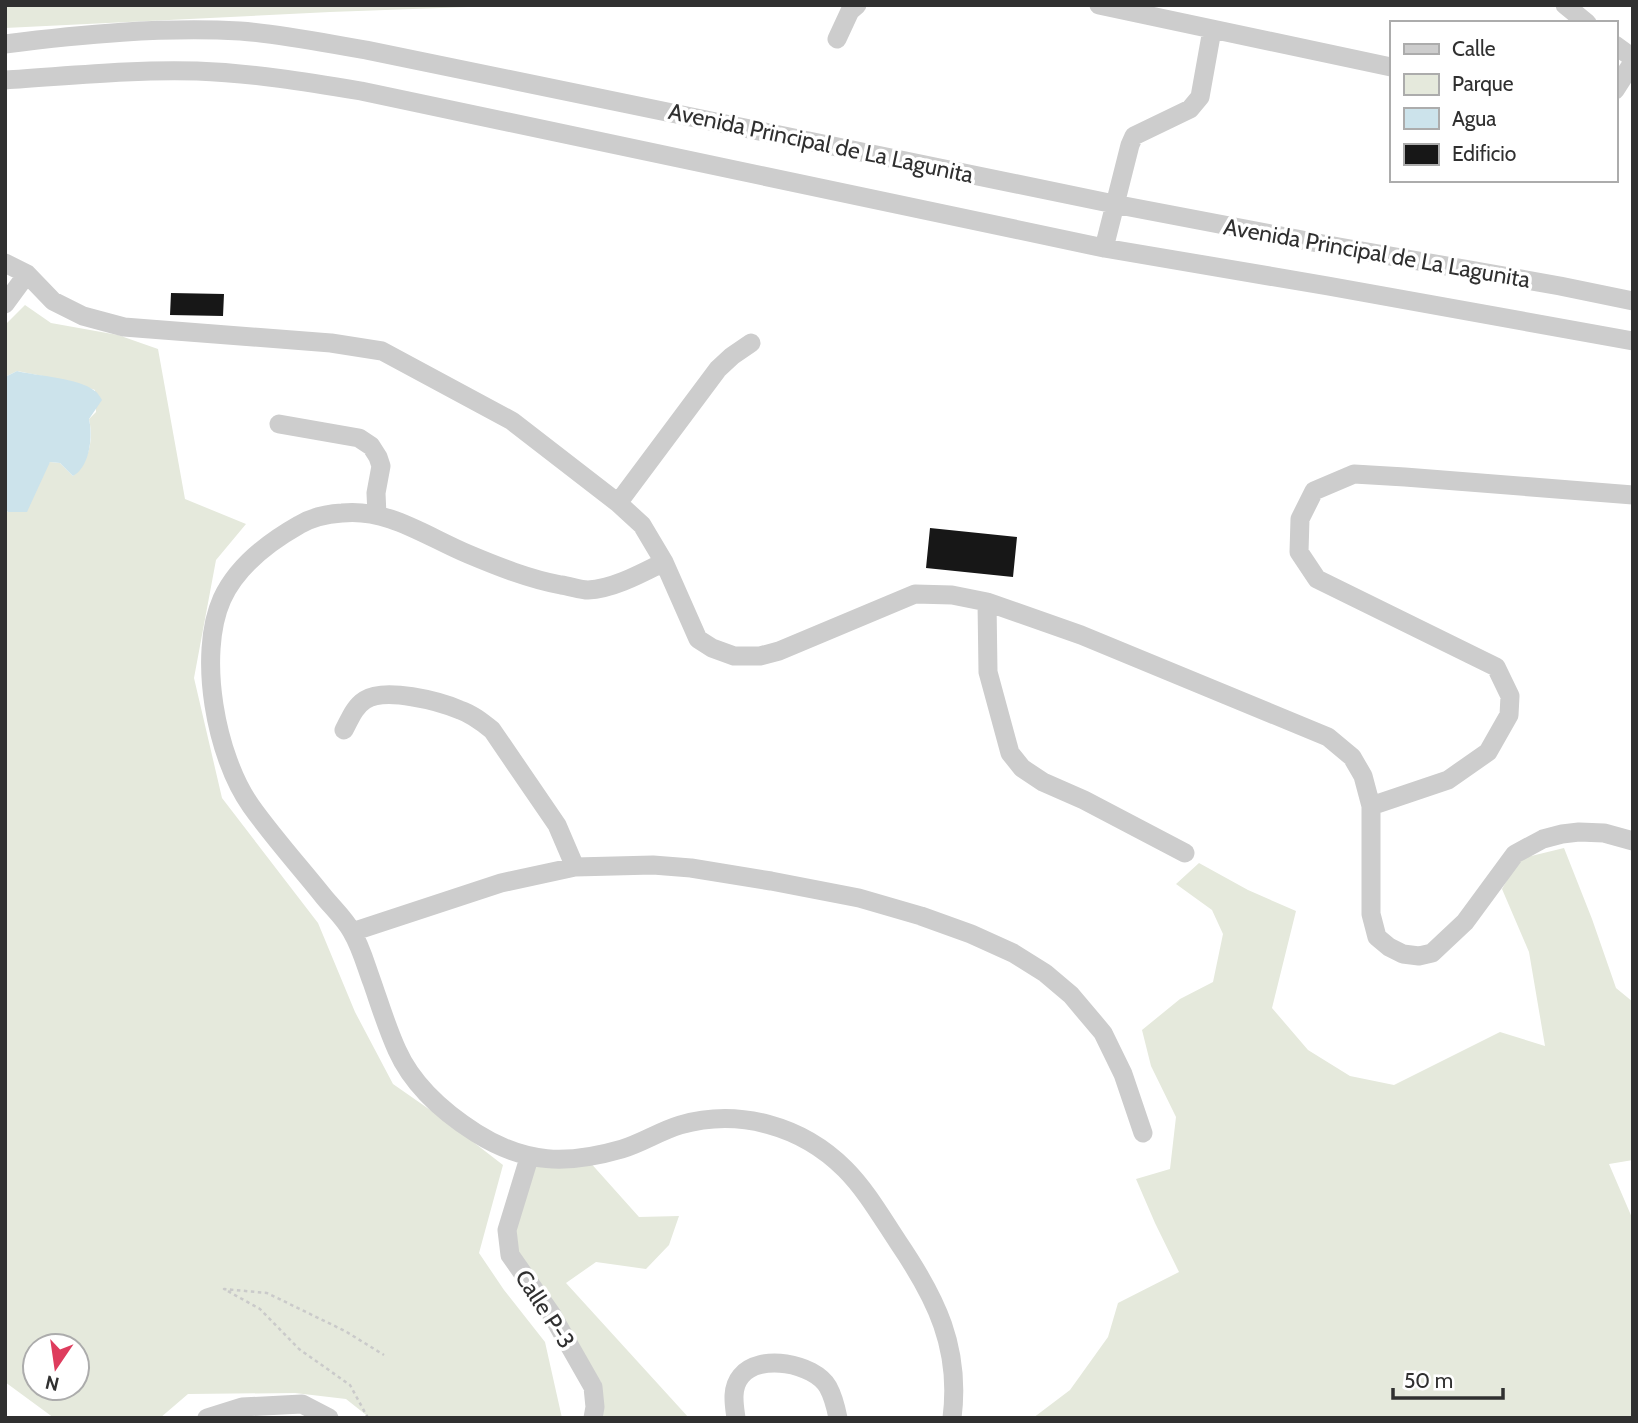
<svg xmlns="http://www.w3.org/2000/svg" width="1638" height="1423" font-family="Cabin,sans-serif">
<style>
.green{fill:#e5e9dc;fill-rule:evenodd}
.water{fill:#cce3eb}
.building{fill:#171717}
.lines{fill:none;stroke-linecap:round;stroke-linejoin:round}
.path{stroke:#cacaca;stroke-width:2.5;stroke-dasharray:3.5 3.5;stroke-linecap:butt}
.minor{stroke:#cdcdcd;stroke-width:19}
.labels{text-anchor:middle;dominant-baseline:central;stroke-width:7;stroke-linejoin:round;paint-order:stroke}
.street-label{font-size:23px;fill:#303030;stroke:#fff}
</style>
<rect width="100%" height="100%" fill="#fff"/>
<!-- green -->
<path class="green" d="M5,5H521L330,12L5,28Z
M25,305L51,323L118,335L158,349L185,499L246,524L216,560L194,678L222,798L318,923L355,1012L393,1084L446,1121L503,1165L479,1253L504,1290L545,1342L562,1418H370L346,1399L295,1393L188,1394L160,1418H54L5,1382V509L8,512L50,462L60,463L73,476C89,460 94,441 89,419L96,412L95,390L68,381L17,371L5,377V325ZM35,1346H77V1388H35Z
M1564,848L1592,919L1616,988L1633,1002V1160L1609,1164L1633,1220V1418H1033L1070,1390L1108,1337L1118,1303L1179,1272L1155,1223L1136,1179L1170,1169L1176,1117L1151,1066L1142,1030L1180,999L1213,982L1223,934L1212,910L1176,884L1199,863L1248,890L1296,911L1272,1008L1308,1050L1350,1076L1394,1085L1500,1032L1545,1046L1529,952L1502,889L1519,859Z
M533,1156L588,1160L639,1217L679,1216L669,1245L646,1269L596,1262L566,1283L689,1418H594L601,1382L508,1246Z"/>
<!-- water -->
<path class="water" d="M17,371C37,376 79,378 95,391C98,393 100,397 102,400L89,419C93,436 90,467 73,476L60,463L50,462L27,512H8L5,509V377Z"/>
<!-- building -->
<path class="building" d="M171,293L224,294L223,316L170,315Z
M930,528L1017,537L1013,577L926,568Z"/>
<g class="lines">
<!-- path -->
<path class="path" d="M368,1418L350,1385L299,1349L260,1309L224,1289L267,1293L345,1331L384,1355"/>
<!-- minor -->
<path class="minor" d="M1099,5L1391,67
M1565,5L1587,23
M837,39L850,11L857,5
M5,44C83,34 161,27 240,31C282,34 324,43 366,50L1114,204L1339,247L1560,286L1633,301
M1615,45L1633,58
M5,80C69,76 133,69 197,71C252,73 307,82 361,91L1104,248L1328,286L1633,341
M1615,90L1633,62
M1104,248L1130,145L1134,136L1190,109L1200,97L1212,30
M5,263L27,274L53,301L83,316L124,327L331,343L382,351L512,421L618,503L642,525L664,562L698,639L712,648L734,656H760L779,651L915,594L952,595L987,602L1081,635L1328,737L1352,757L1363,776L1371,806V914L1377,937L1389,947L1403,954L1419,956L1432,953L1465,922L1515,854L1543,839L1562,834L1579,832L1604,833L1633,841
M5,304L27,274
M279,424L359,438L371,446L378,457L381,466L376,493L377,515
M618,503L718,369L732,356L751,343
M664,562C642,573 613,589 588,590C580,590 570,586 561,585C529,579 499,567 468,554C427,537 388,508 342,513C327,514 312,517 299,525C269,542 237,566 222,599C197,655 216,757 251,806C273,837 300,867 324,897C333,908 345,919 352,932C361,947 366,966 372,982C380,1005 387,1028 397,1050C413,1086 443,1112 476,1133C525,1164 567,1165 622,1149C642,1143 660,1131 680,1125C739,1108 802,1126 845,1169C866,1190 882,1218 898,1242C936,1298 961,1348 952,1418
M987,602L988,672L1010,753L1022,768L1043,782L1084,800L1185,853
M344,730C350,719 354,707 365,700C385,687 439,701 460,710C472,714 482,722 492,730L557,825L575,867
M1371,806L1448,780L1488,752L1509,715L1510,696L1496,667L1317,579L1299,552L1300,519L1314,491L1354,474L1405,477L1633,495
M352,932L501,883L575,867L653,865L691,868L771,881L859,898L921,916L971,934L1013,953L1045,973L1071,995L1103,1033L1123,1074L1143,1133
M529,1158L507,1230L510,1255L552,1315L593,1387L595,1407L593,1418
M207,1418L242,1407L302,1404L329,1418
M736,1418C734,1404 731,1388 741,1376C759,1353 814,1363 828,1387C833,1396 836,1408 838,1418"/>
</g>
<g class="labels">
<!-- street labels -->
<g class="street-label">
<text transform="translate(821 143) rotate(12)">Avenida Principal de La Lagunita</text>
<text transform="translate(1377 253) rotate(10)">Avenida Principal de La Lagunita</text>
<text transform="translate(545 1309) rotate(57)">Calle P-3</text>
</g>
</g>
<!-- border -->
<rect width="1638" height="1423" fill="none" stroke="#303030" stroke-width="14"/>
<!-- legend -->
<rect x="1390" y="21" width="228" height="161" fill="#ffffff" stroke="#acacac" stroke-width="2"/>
<rect x="1404" y="44" width="35" height="10" fill="#cdcdcd" stroke="#acacac" stroke-width="2"/>
<text x="1452" y="56" font-size="21" fill="#303030">Calle</text>
<rect x="1404" y="74" width="35" height="21" fill="#e5e9dc" stroke="#acacac" stroke-width="2"/>
<text x="1452" y="91" font-size="21" fill="#303030">Parque</text>
<rect x="1404" y="108" width="35" height="21" fill="#cce3eb" stroke="#acacac" stroke-width="2"/>
<text x="1452" y="126" font-size="21" fill="#303030">Agua</text>
<rect x="1404" y="144" width="35" height="21" fill="#171717" stroke="#acacac" stroke-width="2"/>
<text x="1452" y="161" font-size="21" fill="#303030">Edificio</text>
<!-- north arrow -->
<g transform="translate(56 1367) rotate(193)"><circle r="33" fill="#ffffff" stroke="#acacac" stroke-width="2"/>
<path d="M0-5L12 26L0 18L-12 26Z" fill="#de3c5d"/>
<text y="-10" font-size="19" font-weight="bold" text-anchor="middle" fill="#303030">N</text>
</g>
<!-- scale -->
<path d="M1393 1388v10h110v-10" fill="none" stroke="#303030" stroke-width="3.5"/>
<text x="1404" y="1388" font-size="21" fill="#303030" stroke="#ffffff" stroke-width="5" paint-order="stroke">50 m</text>
</svg>
